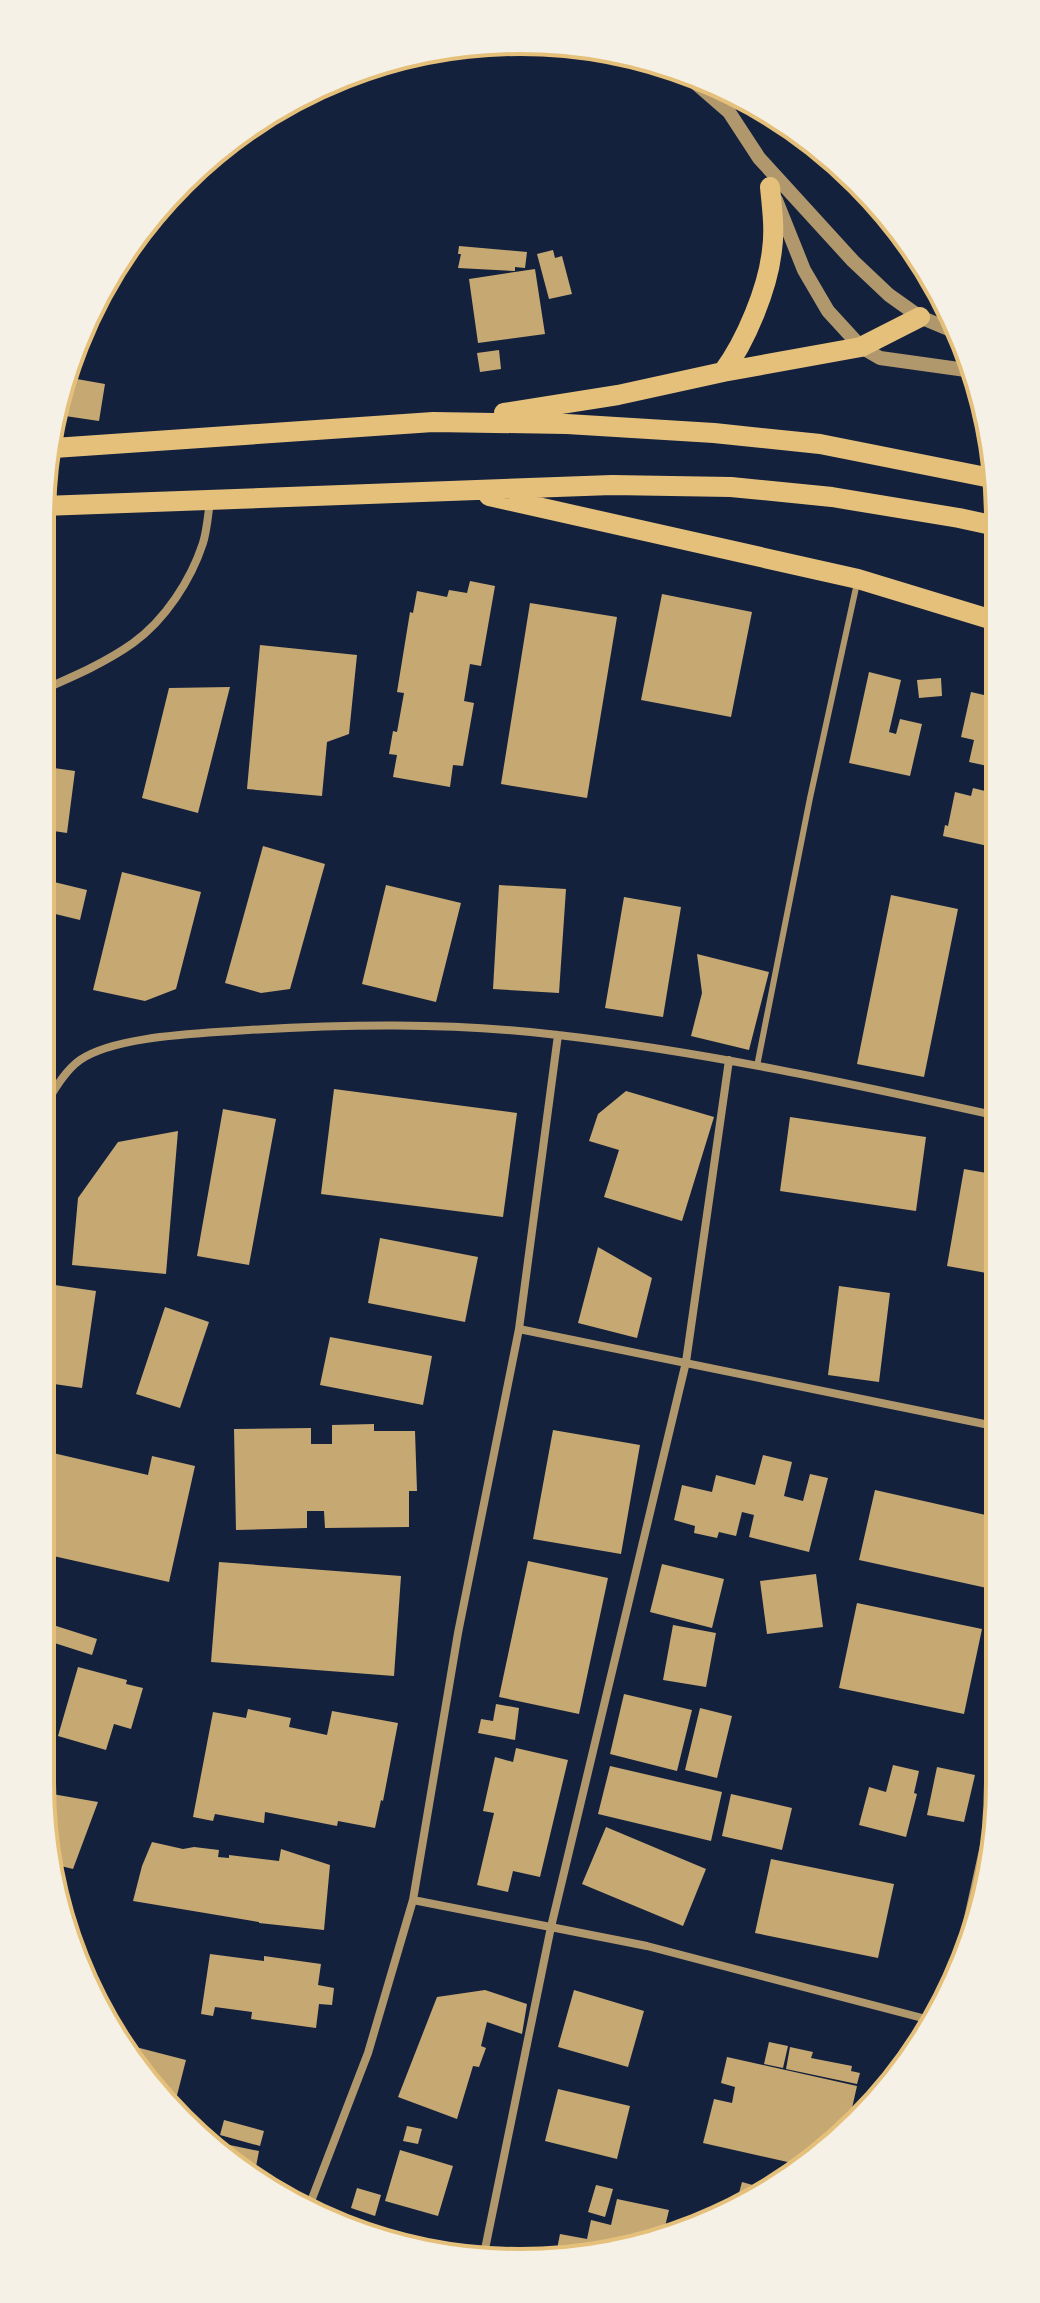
<svg xmlns="http://www.w3.org/2000/svg" width="1040" height="2303" font-family="'PT Sans Narrow',sans-serif">
<style>
.building{fill:#c6a872}
.lines{fill:none;stroke-linecap:round;stroke-linejoin:round}
.service{stroke:#b1986c;stroke-width:6}
.minor{stroke:#b1986c;stroke-width:8}
.tertiary{stroke:#b1986c;stroke-width:14}
.primary{stroke:#e5c07b;stroke-width:20}
.rim{fill:none;stroke:#e5c07b;stroke-width:4}
</style>
<rect width="100%" height="100%" fill="#14213d"/>
<!-- building -->
<path class="building" d="M459,246L527,252L525,268L515,267V271L458,268L461,254H458Z
M553,250L555,258L562,256L572,294L549,299L537,254Z
M535,269L545,334L478,343L469,279Z
M499,350L501,369L480,372L477,353Z
M71,378L105,384L99,421L65,416Z
M470,581L495,586L481,666L470,664L464,701L474,703L463,766L453,765L450,787L393,777L397,755L389,754L393,731L397,732L404,693L397,692L410,612L413,613L417,591L447,597L449,590L467,593Z
M662,594L752,612L731,717L641,700Z
M530,603L617,617L587,798L501,784Z
M260,645L357,655L349,734L327,742L322,796L247,789Z
M869,672L901,680L889,732L896,734L900,719L922,724L910,776L849,763Z
M941,678L942,696L919,698L917,680Z
M230,687L198,813L142,798L169,688Z
M971,692L997,698V768L969,762L974,740L961,737Z
M40,766L75,771L67,833L40,829Z
M973,788L997,794V848L943,836L945,825L948,826L955,792L971,796Z
M263,846L325,864L290,989L261,993L225,983Z
M122,872L201,892L176,989L145,1001L93,990Z
M50,881L87,890L80,920L43,911Z
M386,885L461,903L436,1002L362,984Z
M499,885L566,889L559,993L493,989Z
M891,895L958,909L924,1077L857,1064Z
M624,897L681,907L663,1017L605,1008Z
M697,954L769,972L749,1050L691,1036L702,993Z
M334,1089L517,1113L503,1217L321,1194Z
M626,1091L714,1117L682,1221L604,1197L619,1150L589,1141L598,1114Z
M223,1109L276,1119L249,1265L197,1256Z
M790,1117L926,1137L916,1211L780,1191Z
M178,1131L166,1274L72,1265L78,1198L118,1142Z
M964,1169L998,1175V1275L947,1266Z
M380,1238L478,1257L465,1322L368,1303Z
M598,1247L652,1278L637,1338L578,1323Z
M41,1283L96,1291L82,1388L40,1382Z
M839,1286L890,1293L879,1382L828,1375Z
M165,1307L209,1322L180,1408L136,1394Z
M330,1337L432,1356L423,1405L320,1385Z
M374,1424V1431H415L417,1491H409V1527L325,1528L324,1511H307V1528L236,1530L234,1429L311,1428V1444H332V1425Z
M553,1430L640,1445L621,1554L533,1539Z
M40,1450L148,1475L152,1456L195,1466L169,1582L40,1553Z
M763,1455L792,1462L784,1496L803,1501L810,1474L828,1478L809,1552L749,1537L754,1515L742,1512L736,1536L719,1532L717,1538L694,1533L695,1526L674,1520L682,1485L712,1492L716,1475L755,1485Z
M875,1490L999,1518V1572L996,1590L859,1560Z
M528,1561L608,1578L579,1714L499,1697Z
M219,1562L401,1576L394,1676L211,1662Z
M662,1564L724,1579L712,1628L650,1612Z
M816,1574L823,1627L767,1634L760,1581Z
M857,1603L982,1629L964,1714L839,1688Z
M50,1624L97,1639L92,1655L45,1640Z
M673,1625L716,1633L706,1687L663,1680Z
M40,1665L45,1671L42,1696H40Z
M78,1667L127,1680L126,1684L143,1688L131,1729L114,1724L106,1750L58,1736Z
M624,1694L692,1710L677,1771L610,1754Z
M496,1704L519,1708L515,1740L478,1733L481,1719L493,1721Z
M700,1708L732,1716L717,1778L685,1770Z
M248,1709L291,1718L289,1727L327,1735L332,1711L398,1723L383,1801L381,1800L375,1828L338,1821L337,1826L265,1812L264,1823L215,1814L213,1821L193,1817L213,1712L246,1718Z
M516,1748L568,1760L540,1877L513,1871L508,1892L477,1885L494,1813L483,1811L495,1757L513,1762Z
M893,1765L919,1771L914,1793L917,1794L906,1837L859,1825L869,1787L886,1792Z
M610,1766L722,1792L711,1841L598,1814Z
M937,1767L975,1775L964,1822L927,1815Z
M41,1792L98,1802L73,1869L53,1864Z
M731,1794L792,1808L782,1850L722,1836Z
M606,1827L706,1869L683,1926L582,1884Z
M152,1842L183,1849L194,1847L219,1850L218,1857L229,1858V1855L279,1861L281,1849L330,1865L324,1930L259,1923V1922L133,1901L142,1866Z
M771,1859L894,1884L878,1958L755,1933Z
M210,1954L264,1961V1956L321,1964L318,1985L334,1988L332,2005L319,2004L316,2028L251,2019L252,2012L215,2007L213,2016L201,2014Z
M485,1990L527,2004L522,2034L487,2022L481,2046L486,2048L479,2067L473,2066L457,2119L398,2097L437,1997Z
M574,1990L644,2011L628,2067L558,2047Z
M769,2042L788,2046L783,2068L764,2064Z
M128,2045L186,2060L173,2111L159,2099Z
M790,2047L813,2052L811,2058L852,2066L851,2071L860,2073L857,2084L786,2069Z
M727,2057L857,2086L848,2126L801,2165L703,2143L714,2099L732,2103L735,2087L721,2083Z
M558,2089L630,2106L617,2159L545,2141Z
M224,2120L264,2131L260,2146L220,2135Z
M407,2126L422,2129L418,2144L403,2141Z
M225,2144L259,2151L254,2177L224,2152Z
M400,2150L453,2166L438,2216L385,2201Z
M742,2182L770,2190L760,2199L735,2208Z
M596,2185L613,2189L605,2217L588,2212Z
M357,2188L381,2195L375,2216L351,2208Z
M617,2199L669,2210L663,2235L613,2254H556L560,2234L587,2239L591,2220L611,2225Z"/>
<g class="lines">
<!-- service -->
<path class="service" d="M729,112L733,94
M757,1066L810,798L857,583"/>
<!-- minor -->
<path class="minor" d="M40,691C72,677 105,663 133,643C165,620 191,580 203,543C207,530 208,515 210,501
M40,1113C51,1096 63,1072 80,1060C114,1037 191,1034 233,1031C341,1024 450,1022 558,1035C706,1052 853,1084 998,1116
M519,1329L999,1427
M413,1900L647,1946L930,2020
M954,1981L1000,1773
M308,2209L368,2053L413,1900L458,1633L519,1329L558,1035
M484,2254L551,1927L686,1362L729,1060"/>
<!-- tertiary -->
<path class="tertiary" d="M683,72L729,112L759,158L853,261L889,295L920,317L963,335
M776,200L804,270L828,311L861,347L880,358L973,371"/>
<!-- primary -->
<path class="primary" d="M723,372C746,341 768,288 772,250C775,229 772,208 770,187
M504,413L618,395L723,372L861,347L920,317
M54,448L433,422L567,424L714,433L820,444L996,479
M489,496L858,579L996,621
M43,506L612,485L731,487L832,497L959,518L996,526"/>
</g>
<!-- crop -->
<path d="M0 0H1040V2303H0ZM520 54H520A466 466 0 0 1 986 520V1783A466 466 0 0 1 520 2249H520A466 466 0 0 1 54 1783V520A466 466 0 0 1 520 54Z" fill="#f6f1e7" fill-rule="evenodd"/>
<path class="rim" d="M520 54H520A466 466 0 0 1 986 520V1783A466 466 0 0 1 520 2249H520A466 466 0 0 1 54 1783V520A466 466 0 0 1 520 54Z"/>
</svg>
